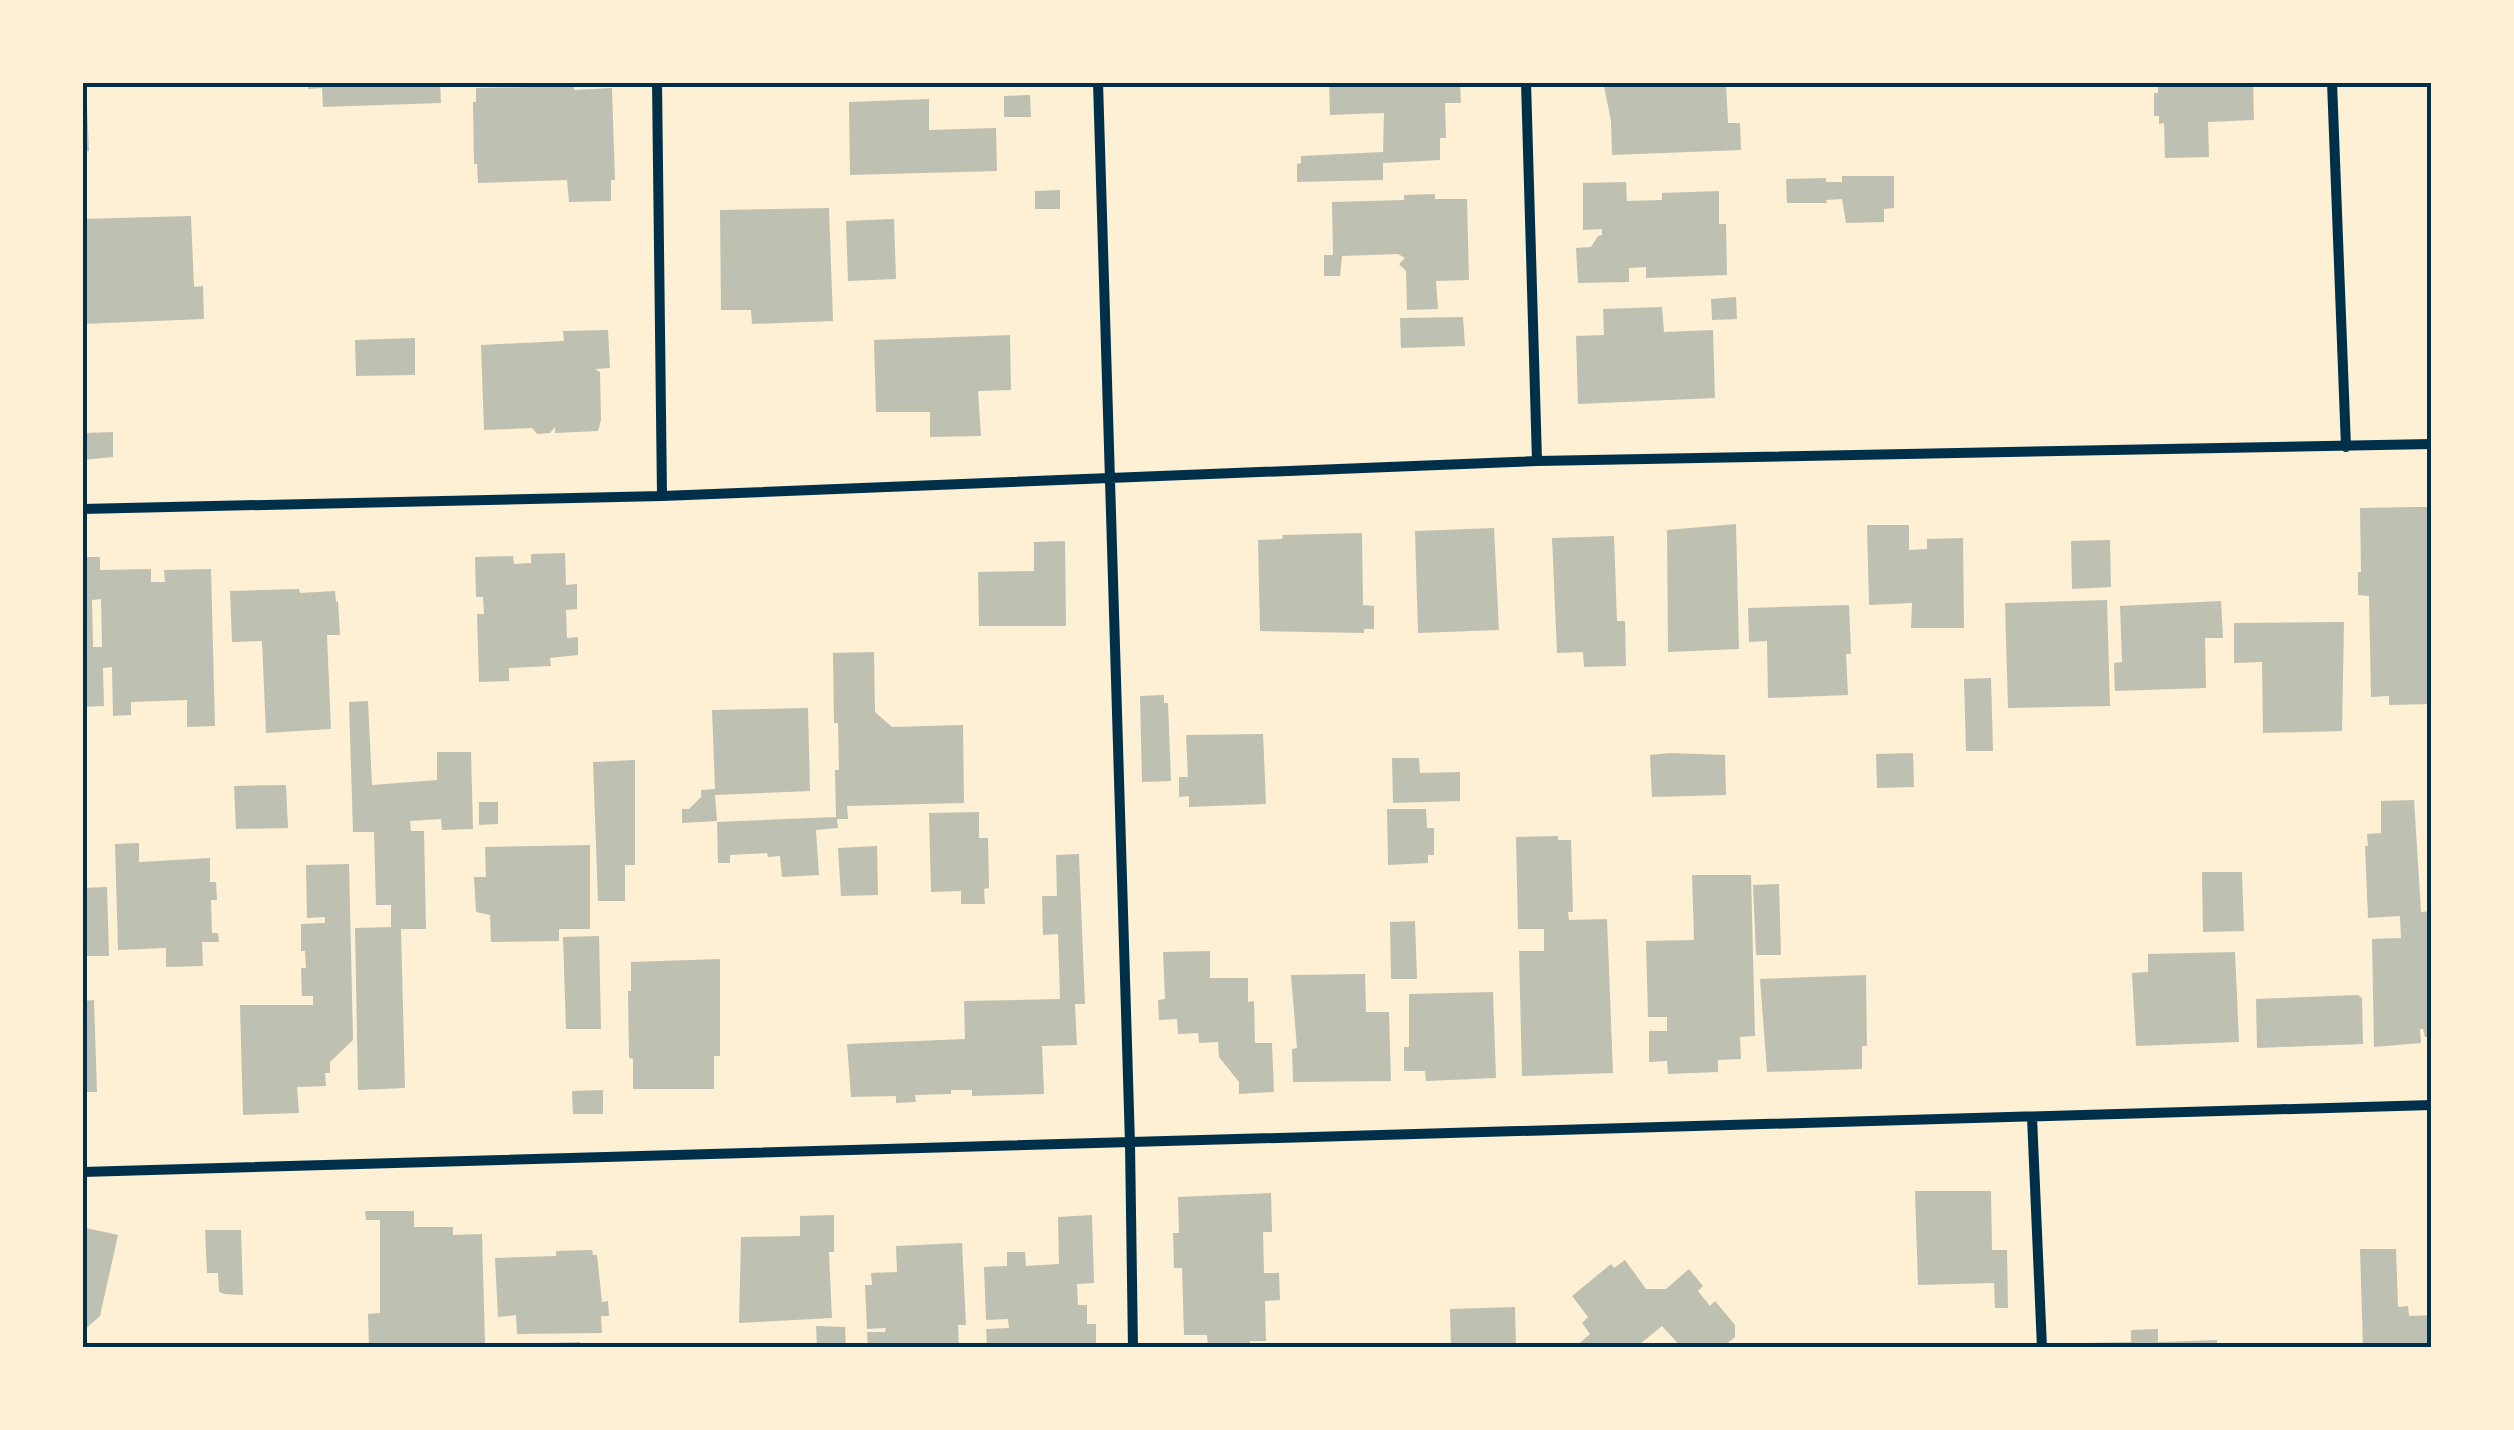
<svg xmlns="http://www.w3.org/2000/svg" width="2514" height="1430" font-family="Raleway,sans-serif">
<style>
.building{fill:#bec0b2;fill-rule:evenodd}
.lines{fill:none;stroke-linecap:round;stroke-linejoin:round}
.minor{stroke:#003049;stroke-width:10}
.neatline{fill:none;stroke:#003049;stroke-width:4}
</style>
<rect width="100%" height="100%" fill="#fdf0d5"/>
<!-- building -->
<path class="building" d="M82,82H86L89,151L82,152Z
M308,82H440L441,103L323,107L322,88L308,89Z
M529,82H574V90L612,88L615,180H611V201L569,202L567,180L478,183L477,164H474L473,102H476V88L530,87Z
M1329,82H1460L1461,103H1445L1446,138H1440V160L1383,163V180L1297,182V164L1301,163V156L1383,152L1384,113L1330,115Z
M1609,82H1726L1728,123H1740L1741,150L1612,155L1611,121L1604,86H1609Z
M2158,82H2253L2254,120L2208,122L2209,157L2165,158L2164,123L2159,124V116H2154V93H2158Z
M1030,95L1031,117H1004V96Z
M929,99V130L996,128L997,171L850,175L849,102Z
M1842,176H1894V208L1884,209V222L1846,223L1842,199L1826,200L1827,203H1787L1786,179L1826,178V182H1842Z
M1626,182L1627,201L1662,200V193L1719,191V224H1726L1727,275L1646,278V267L1629,268V282L1578,283L1576,248L1591,247L1598,236L1602,235V229L1583,230V183Z
M1060,190V209H1035V191Z
M1435,194V199H1467L1469,280L1436,281L1438,309L1407,310L1406,271L1399,264L1405,258L1398,254L1342,256L1340,276H1324V255H1333L1332,202L1404,200V195Z
M829,208L833,321L752,324L751,310H721L720,210Z
M191,216L194,287L203,286L204,319L82,324V219Z
M894,219L896,279L848,281L846,221Z
M1736,297L1737,319L1712,320L1711,299Z
M1662,307L1664,332L1713,330L1715,398L1578,404L1576,336L1604,335L1603,309Z
M1463,317L1465,346L1401,348L1400,318Z
M608,330L610,368L595,369L600,372L601,420L598,431L555,433V427L550,433L537,434L532,428L484,430L481,345L564,341L563,331Z
M1010,335L1011,390L978,391L981,436L930,437V412H876L874,340Z
M415,338V375L356,376L355,340Z
M82,420H86L87,433L113,432V457L82,460Z
M2413,507H2432V704L2389,705V696L2371,697L2369,596L2358,595V572H2361L2360,508Z
M1736,524L1739,649L1668,652L1667,530Z
M1867,525H1909V550L1927,549V539L1963,538L1964,628H1911L1912,603L1869,605Z
M1494,528L1499,630L1418,633L1415,531Z
M1362,533L1363,605L1374,606V629H1364V633L1260,631L1258,540L1282,539L1283,535Z
M1614,536L1617,621H1625L1626,666L1584,667L1583,652L1557,653L1552,538Z
M2110,540L2111,587L2072,589L2071,541Z
M1065,541L1066,626H979L978,572L1034,571V542Z
M565,553L566,585L577,584V609L566,610L567,638L578,637V655L550,658L551,666L509,668V681L479,682L477,614H484L483,597H476L475,557L513,556L514,564L531,563V554Z
M82,557H100V570L151,569V582H165L164,570L211,569L215,726L187,727V700L131,702V715L113,716L112,667L103,668L104,706L82,707ZM101,599L102,647H93L92,600Z
M299,589L300,593L335,591L336,602L338,601L340,635H327L331,729L266,733L262,641L232,642L230,591Z
M2107,600L2110,706L2008,708L2005,603Z
M2221,601L2223,638H2205L2206,688L2115,691L2114,663L2122,662L2120,606Z
M1849,605L1851,654H1846L1848,695L1768,698L1767,641L1749,642L1748,608Z
M2344,622L2342,731L2263,733L2262,662L2234,663V623Z
M874,652L875,712L892,727L963,725L964,803L847,806L848,819H837L838,828L816,830L819,875L782,877L780,856L768,857L767,853L730,855V863H718L717,822L836,817L835,770H839L838,723H834L833,653Z
M1991,678L1993,751H1966L1964,679Z
M1164,695V703H1168L1171,781L1142,782L1140,696Z
M368,701L372,785L437,780V752H471L473,829L442,830L441,819L410,821L411,831H424L426,929H401L405,1088L358,1090L355,928L391,927V905H376L374,832H353L349,702Z
M808,708L810,791L715,795L717,821L682,823V809H689L701,797V790L715,789L712,710Z
M1263,734L1266,804L1189,807V796L1179,797V777H1188L1186,735Z
M1671,753L1725,755L1726,795L1652,797L1650,755Z
M1913,753L1914,787L1877,788L1876,754Z
M1392,758H1419L1420,773L1460,772V801L1393,803Z
M635,760V865H625V901H598L593,762Z
M286,785L288,828L236,829L234,786Z
M2414,800L2421,912L2432,911V1036L2425,1037L2423,1029H2420L2421,1043L2374,1047L2372,939L2401,938L2400,916L2368,918L2365,846H2368L2367,834L2381,833V801Z
M479,802H498V824L479,825Z
M1387,809H1426L1427,828H1434V855H1428V863L1388,865Z
M979,812V838H988L989,888L984,889L985,904H961V891L931,892L929,813Z
M1558,836V840H1571L1573,912H1568L1569,920L1607,919L1613,1073L1522,1076L1519,951H1544V929H1518L1516,837Z
M139,843V862L210,858V882H216L217,900H211L212,933H218L219,942H202L203,966L166,967V948L118,950L115,844Z
M590,845V929H559V941L491,942L490,915L476,912L474,877H486L485,847Z
M877,846L878,895L841,896L838,848Z
M1079,854L1085,1004H1075L1077,1045L1042,1046L1044,1094L972,1096V1090H951V1094L915,1095L916,1102L896,1103V1096L851,1097L847,1044L965,1039L964,1001L1060,999L1058,934L1043,935L1042,896H1057L1056,855Z
M349,864L353,1040L330,1062V1073H325L326,1086L297,1087L299,1113L243,1115L240,1005H313V996H302L301,968H306L305,951H301V924L325,923V917L307,918L306,865Z
M2202,872H2242L2244,931L2203,932Z
M1692,875H1751L1755,1036L1740,1037L1741,1059L1718,1060V1072L1668,1074L1667,1061L1649,1062V1031H1667V1017H1648L1646,941L1694,940Z
M1779,884L1781,955H1756L1753,885Z
M107,887L109,956H82V888Z
M1415,921L1417,979H1391L1390,922Z
M599,936L601,1029H566L563,937Z
M1210,951V978H1248V1002L1254,1001L1255,1043H1272L1274,1092L1239,1094V1082L1219,1057L1218,1042L1199,1043L1198,1033L1178,1034L1177,1019L1159,1020L1158,1000L1165,999L1163,952Z
M2235,952L2239,1042L2136,1046L2132,973L2148,972V954Z
M720,959V1056H714V1089H633V1059L629,1058L628,991H631V962Z
M1365,974L1366,1012H1389L1391,1081L1293,1082L1292,1049L1297,1048L1291,975Z
M1866,975L1867,1046H1862V1069L1767,1072L1760,979Z
M1493,992L1496,1078L1426,1081L1425,1071H1404V1047H1409V994Z
M2358,995L2362,998L2363,1044L2257,1048L2256,999Z
M94,1000L97,1092H82V1001Z
M603,1090V1114H573L572,1091Z
M1915,1191H1991L1992,1250H2007L2008,1308H1995L1994,1283L1918,1285Z
M1271,1193L1272,1232H1263L1264,1273H1279L1280,1300L1265,1301L1266,1341H1250V1348H1208L1207,1335H1184L1182,1268H1174L1173,1233H1179L1178,1197Z
M365,1211H414V1227H453V1235L482,1234L485,1343L369,1348L368,1314L380,1313V1220H366Z
M834,1215V1252H829L832,1318L739,1323L741,1237L800,1236V1216Z
M1092,1215L1094,1283L1077,1284L1078,1305H1087V1324H1096V1346L1010,1348V1343L987,1344L986,1329L1009,1328L1008,1319L986,1320L984,1267L1007,1266V1252H1025L1026,1266L1059,1264L1058,1217Z
M82,1227L118,1235L100,1316L82,1332Z
M205,1230H241L243,1295L224,1294L219,1292L218,1273H207Z
M962,1243L966,1325H958L959,1348H868L867,1332H885L886,1328L867,1329L865,1285H872L871,1273L897,1272L896,1246Z
M2360,1249H2396L2398,1307L2408,1306L2409,1316L2431,1315L2432,1348H2363Z
M592,1250L593,1255H597L602,1302L608,1301L609,1316H601L602,1333L517,1334L516,1315L498,1317L495,1258L556,1256V1251Z
M1625,1260L1646,1289H1666L1689,1269L1703,1286L1698,1291L1710,1306L1715,1301L1735,1325V1337L1722,1348H1682L1662,1326L1635,1348H1574L1590,1334L1582,1323L1588,1317L1572,1296L1611,1264L1614,1268Z
M1515,1307L1516,1348H1451L1450,1309Z
M816,1326L845,1327L846,1348H817Z
M2158,1329V1342L2217,1340V1348H2082V1343L2131,1342V1330Z
M580,1342V1348H522V1344Z"/>
<g class="lines">
<!-- minor -->
<path class="minor" d="M657,82L662,496
M1098,82L1130,1144L1133,1348
M1526,82L1537,461
M2332,82L2346,447
M82,509L662,496L1537,461L2432,444
M2032,1117L2042,1348
M82,1172L2432,1105"/>
</g>
<!-- border -->
<rect width="2514" height="1430" fill="none" stroke="#fdf0d5" stroke-width="170"/>
<rect x="85" y="85" width="2344" height="1260" class="neatline"/>
</svg>
